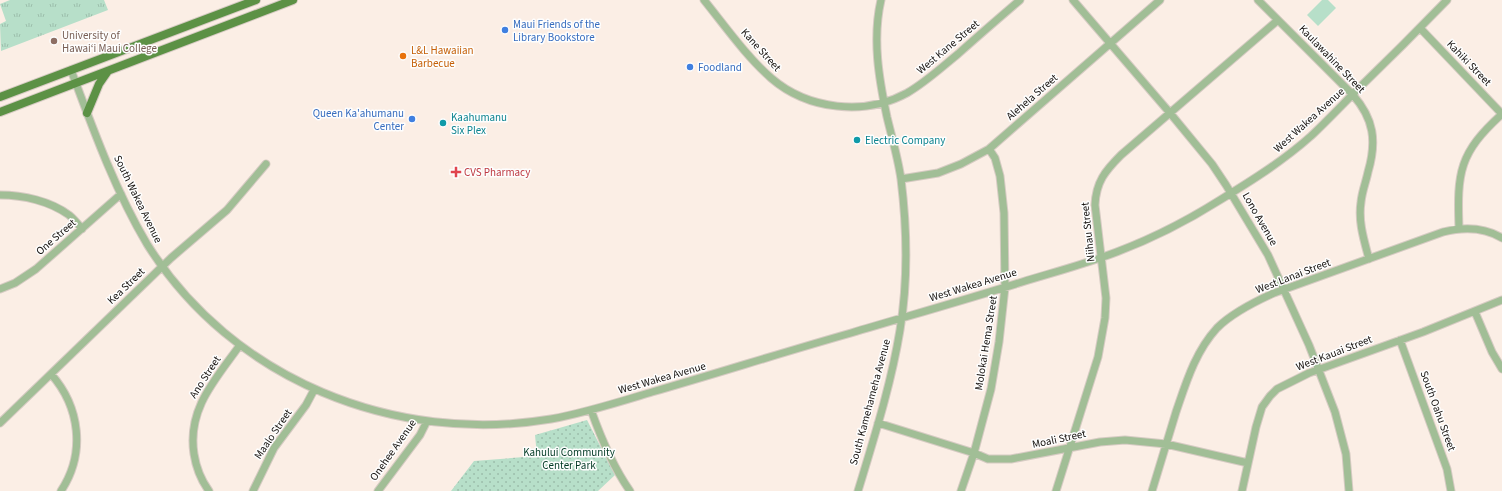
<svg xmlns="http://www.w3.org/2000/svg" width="1502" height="491" font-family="'Source Sans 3',sans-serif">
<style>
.grass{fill:url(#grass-tufts)}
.park{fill:url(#park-dots)}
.pitch{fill:#b7dfc9}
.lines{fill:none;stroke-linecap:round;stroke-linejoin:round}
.minor-casing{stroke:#d6cbc3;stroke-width:9}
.major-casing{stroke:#d6cbc3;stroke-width:10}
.minor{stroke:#a1be96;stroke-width:7}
.major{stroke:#5c9145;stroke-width:8}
.shop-dot{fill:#3f7fe0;stroke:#fefefe;stroke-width:1.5}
.education-dot{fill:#8d6e63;stroke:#fefefe;stroke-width:1.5}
.food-dot{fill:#e8710a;stroke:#fefefe;stroke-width:1.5}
.culture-dot{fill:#0f9aa8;stroke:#fefefe;stroke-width:1.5}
.health-dot{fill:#e0444e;stroke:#fefefe;stroke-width:1.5}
.labels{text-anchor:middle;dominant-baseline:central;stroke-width:3;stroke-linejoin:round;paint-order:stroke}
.shop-label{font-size:11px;fill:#366cbe;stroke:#fefefe;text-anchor:start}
.education-label{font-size:11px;fill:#785e54;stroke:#fefefe;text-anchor:start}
.street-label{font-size:11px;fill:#15110e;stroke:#fefefe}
.food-label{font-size:11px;fill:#c56008;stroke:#fefefe;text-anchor:start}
.culture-label{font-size:11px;fill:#0d838f;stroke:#fefefe;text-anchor:start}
.health-label{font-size:11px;fill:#be3a42;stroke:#fefefe;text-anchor:start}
.park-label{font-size:11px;fill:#013924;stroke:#fefefe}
</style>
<defs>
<pattern id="grass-tufts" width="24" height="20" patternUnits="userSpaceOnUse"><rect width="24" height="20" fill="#b7dfc9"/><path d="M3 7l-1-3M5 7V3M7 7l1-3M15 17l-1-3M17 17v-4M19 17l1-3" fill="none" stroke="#9cbeab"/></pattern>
<pattern id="park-dots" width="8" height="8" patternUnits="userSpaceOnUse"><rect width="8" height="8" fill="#b7dfc9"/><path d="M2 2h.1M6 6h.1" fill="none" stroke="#9cbeab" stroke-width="1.8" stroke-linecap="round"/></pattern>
</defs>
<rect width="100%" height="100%" fill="#fbeee5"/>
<!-- grass -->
<path class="grass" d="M10,0H104L108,10L1,51L0,24L6,21L0,4Z"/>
<!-- park -->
<path class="park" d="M587,420L615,475L598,491H451L474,461L537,456L535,435Z"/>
<!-- pitch -->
<path class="pitch" d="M1322,0H1328L1336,8L1318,26L1307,15Z"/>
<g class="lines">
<!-- minor casing -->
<g class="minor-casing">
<path id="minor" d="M704,0C725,26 746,56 771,78C808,110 865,116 907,93C926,82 942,67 958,54C978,36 999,18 1020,0
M1073,0L1170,113L1212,164L1226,185L1268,255L1309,345L1335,412L1346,454L1349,491
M1258,0L1353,95C1374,119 1377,141 1368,172C1366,182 1362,191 1361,202C1358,222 1364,240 1369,259
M1420,28L1502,114
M71,70C93,129 115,190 147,244C232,380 395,445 551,419C585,413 619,402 652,392C718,373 784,352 851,333C908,316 965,300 1022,282C1048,274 1074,267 1100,258C1141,244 1182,224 1220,200C1251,181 1283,161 1311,136C1327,121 1342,105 1358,89C1388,60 1418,30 1447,0
M901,179L938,173L961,164L989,149L1160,0
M0,195C23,195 50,201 69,215C74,219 78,224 82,229
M1459,228C1457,172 1459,153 1502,114
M0,289L15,283L36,269L121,194
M1475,312L1492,352L1502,369
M1400,340L1447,469L1451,491
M51,374C80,407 86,453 61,491
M591,410C601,438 613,467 630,491
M0,423L171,258L227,210L266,164
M878,423L974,453L988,459H1011L1100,442L1125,440L1166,444L1248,463
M209,491C201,480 196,467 194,454C187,409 215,380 240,345
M253,491L274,448L306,405L314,390
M378,491L420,435L427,421
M858,491C874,438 891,385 900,330C908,282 907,228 901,179C898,158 892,138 887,117C879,79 872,39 881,0
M961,491L974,453L991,389L999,342L1005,287L1004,213L1000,176L995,158L989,149
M1056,491L1098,357L1105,318L1106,298L1095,205C1096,182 1105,171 1121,155L1278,20
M1152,491C1160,465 1168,438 1176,412C1186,383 1195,352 1217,328C1232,313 1254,302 1274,293L1443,232C1463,227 1484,227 1502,238
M1242,491L1256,427L1262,407L1270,396L1277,389L1309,373L1423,332L1502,300"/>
</g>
<!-- major casing -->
<g class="major-casing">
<path id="major" d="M0,97L256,0
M0,112L293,0
M87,113L99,84L108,71"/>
</g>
<!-- minor -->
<use href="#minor" class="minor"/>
<!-- major -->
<use href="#major" class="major"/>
</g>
<!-- markers -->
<g class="shop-dot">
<circle cx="505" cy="30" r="4"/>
<circle cx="690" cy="67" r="4"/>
<circle cx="412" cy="119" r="4"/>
</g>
<circle class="education-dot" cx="54" cy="41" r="4"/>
<circle class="food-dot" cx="403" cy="56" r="4"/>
<g class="culture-dot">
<circle cx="443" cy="123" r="4"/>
<circle cx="857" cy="140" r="4"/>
</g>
<path class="health-dot" d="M454 166h4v4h4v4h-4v4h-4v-4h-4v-4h4z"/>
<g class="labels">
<!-- shop labels -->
<g class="shop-label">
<text x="513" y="24">Maui Friends of the<tspan x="513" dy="13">Library Bookstore</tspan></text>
<text x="698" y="67">Foodland</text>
<text x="404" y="113" text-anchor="end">Queen Ka'ahumanu<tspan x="404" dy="13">Center</tspan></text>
</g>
<!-- education labels -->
<g class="education-label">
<text x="62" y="35">University of<tspan x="62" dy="13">Hawai‘i Maui College</tspan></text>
</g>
<!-- street labels -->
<g class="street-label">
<text transform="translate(948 47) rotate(-40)">West Kane Street</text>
<text transform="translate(761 50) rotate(48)">Kane Street</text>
<text transform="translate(1332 59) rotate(46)">Kaulawahine Street</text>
<text transform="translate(1469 63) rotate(46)">Kahiki Street</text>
<text transform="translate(1032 97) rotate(-41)">Alehela Street</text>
<text transform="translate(1309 120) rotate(-42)">West Wakea Avenue</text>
<text transform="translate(138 199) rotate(64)">South Wakea Avenue</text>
<text transform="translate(1260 219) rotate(60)">Lono Avenue</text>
<text transform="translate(1088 232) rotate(-96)">Niihau Street</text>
<text transform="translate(56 237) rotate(-41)">One Street</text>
<text transform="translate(1293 276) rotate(-21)">West Lanai Street</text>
<text transform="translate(973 285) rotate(-17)">West Wakea Avenue</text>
<text transform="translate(126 286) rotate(-44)">Kea Street</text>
<text transform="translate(986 343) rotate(-81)">Molokai Hema Street</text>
<text transform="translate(1334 353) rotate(-21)">West Kauai Street</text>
<text transform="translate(205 377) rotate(-57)">Ano Street</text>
<text transform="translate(662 378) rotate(-16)">West Wakea Avenue</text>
<text transform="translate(870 402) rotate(-75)">South Kamehameha Avenue</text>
<text transform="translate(1438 411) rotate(70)">South Oahu Street</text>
<text transform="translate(273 434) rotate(-56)">Maalo Street</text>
<text transform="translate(1059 439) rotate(-12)">Moali Street</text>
<text transform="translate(393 450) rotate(-55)">Onehee Avenue</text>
</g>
<!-- food labels -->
<g class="food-label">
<text x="411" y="50">L&amp;L Hawaiian<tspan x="411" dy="13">Barbecue</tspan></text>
</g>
<!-- culture labels -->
<g class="culture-label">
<text x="451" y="117">Kaahumanu<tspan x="451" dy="13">Six Plex</tspan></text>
<text x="865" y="140">Electric Company</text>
</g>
<!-- health labels -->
<g class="health-label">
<text x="464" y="172">CVS Pharmacy</text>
</g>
<!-- park labels -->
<g class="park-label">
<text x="569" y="452">Kahului Community<tspan x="569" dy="13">Center Park</tspan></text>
</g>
</g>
</svg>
